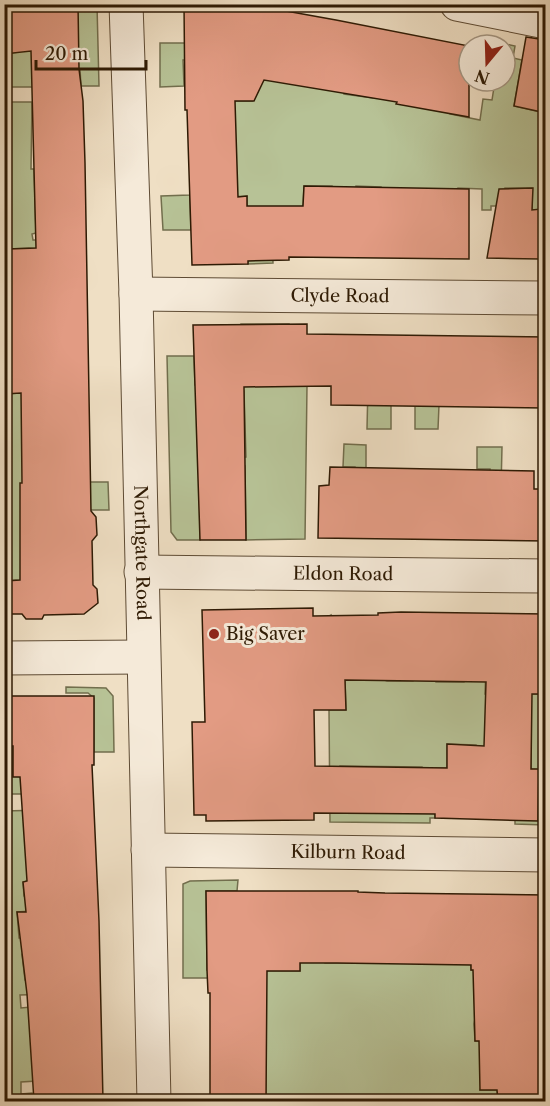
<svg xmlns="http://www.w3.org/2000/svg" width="550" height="1106" font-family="'Libre Caslon Text',serif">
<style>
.green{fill:#b7c296;stroke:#726e4d;stroke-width:1.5;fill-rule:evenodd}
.building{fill:#e29b83;stroke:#2e1a04;stroke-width:1.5;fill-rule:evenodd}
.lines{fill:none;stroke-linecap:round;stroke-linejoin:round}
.street-casing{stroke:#5e4b34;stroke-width:35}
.street{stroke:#f5ead9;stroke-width:33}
.poi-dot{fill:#8f2418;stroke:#f5ead9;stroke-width:2}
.labels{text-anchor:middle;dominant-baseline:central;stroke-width:6;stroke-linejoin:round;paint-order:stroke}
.street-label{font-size:18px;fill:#2e1a04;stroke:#f5ead9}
.poi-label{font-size:18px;fill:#2e1a04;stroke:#f5ead9;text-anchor:start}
</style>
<rect width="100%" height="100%" fill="#efdfc4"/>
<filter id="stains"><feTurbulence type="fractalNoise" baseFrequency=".00333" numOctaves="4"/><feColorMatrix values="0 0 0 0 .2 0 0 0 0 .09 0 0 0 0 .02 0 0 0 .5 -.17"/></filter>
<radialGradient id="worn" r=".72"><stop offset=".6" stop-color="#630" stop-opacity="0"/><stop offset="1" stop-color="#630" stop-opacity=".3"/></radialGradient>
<!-- green -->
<path class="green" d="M78,5H97L99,86H81L80,69L53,71L54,87H5L4,54L18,52L17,33Z
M240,5H280L281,15L347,74L344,94L373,98L376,81L453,94L450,114L480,120L483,99L492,100L495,81H505V45H476L477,38L515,46L513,58L522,60L514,106L545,113V259H540L541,210H532V188H505L504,210L496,206H491V210H482V189L458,188L457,208H381V187L356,186L355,208H332V186H304L303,206L295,257H289L272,228L273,263L248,264L247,196L190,199L191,230H163L161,196L190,195L235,101H252L234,59L183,60L184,86L160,87V43H185Z
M5,102H32L31,169H34L36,233L32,234L33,240H38L37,248L8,249L10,328L4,323Z
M241,324H289V366L280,386H307L305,539L246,540L245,466H199L200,540H177L171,532L167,356H194L195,385L243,384ZM244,391L246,457L198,458L196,392Z
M368,385L391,406V429H367Z
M415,388L439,405L438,429H415Z
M21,393L90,482H108L109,510H66L20,580L5,581L4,501L8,500L7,484L4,483V394Z
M344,444L366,445V486H355V467H343Z
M477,447H502L501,489H490V469H477Z
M331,615V659L387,681H413L414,664L435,663L436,682H464L486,663L485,694H545V825L515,824V820H538L539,770L531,769V747L476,769V745L447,744V768H436L435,818H430V823L330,822L329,710H346L345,681H329V616ZM340,766L422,767L421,813L340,812Z
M66,687L106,688L113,696L114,752H94V698L88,693H66Z
M4,746H13V776L27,777V794H6Z
M44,810L28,881L23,882L24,896L48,910L17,912L19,938L48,937L22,954L25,980L50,979L51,994L20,995L21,1008L31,1007L53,1080L21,1082V1094L32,1093L33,1101H5L4,811Z
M238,880L237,891H206L207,970L300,971V947L325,963H349L470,949L471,970H484L474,1024L475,1041L497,1040L480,1090H497L498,1101H266V1070L211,993L208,978H183V884L190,881Z"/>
<!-- building -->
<path class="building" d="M4,4H78L79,69L83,101L85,163L91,511L96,517L97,535L92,541L93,585L97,589L98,603L84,614L44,615L42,619H26L22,614H4V581L20,580V483H22L21,393L4,394V323H10V315L8,249L36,248L31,51L4,54Z
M184,4H247L336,20L469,46V117L396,104L397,102L264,80L254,101H235L238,197L247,196V206H303L304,186L469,189V259L289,257V260L248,261V264L192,265L187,110H185Z
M526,37L546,40V113L514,106Z
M533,188L532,210L541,209L540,259L487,258L499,189Z
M307,324V334L546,337L544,408L331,405V386L244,387L246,540H200L193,325Z
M330,467L534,471V489H546V541L318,538L319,486L329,485Z
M313,608V616L378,615V613L401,612L546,614V694H532L531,769H539L538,821L435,818V814L314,813V820L206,821V815H194L192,722H205L202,610ZM345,680L486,682L484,746L447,744V768L315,766L314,710H346Z
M4,696H94V765H92L99,921L103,1101H34L27,994L17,912H26L23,882L27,881L20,777H13V746H4Z
M206,891H358V892L385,893L546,895V1101H498L497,1090H480L479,1041H475L473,970H471V965L337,963H300V971H267L266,1101H210V993H208L207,970Z"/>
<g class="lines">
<!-- street casing -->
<g class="street-casing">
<g id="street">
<path id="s1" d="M126,4L136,294L154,1102"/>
<path d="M457,4L546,22"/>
<path id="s2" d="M136,294L546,298"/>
<path id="s3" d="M141,572L546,576"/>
<path d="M4,658L143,657"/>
<path id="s4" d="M148,850L546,855"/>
</g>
</g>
<!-- street -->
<use href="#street" class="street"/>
</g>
<!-- markers -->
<circle class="poi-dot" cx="214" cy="634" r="6"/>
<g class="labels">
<!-- street labels -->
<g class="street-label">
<text stroke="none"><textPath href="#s2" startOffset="204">Clyde Road</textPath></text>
<text stroke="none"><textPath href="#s1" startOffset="549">Northgate Road</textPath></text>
<text stroke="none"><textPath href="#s3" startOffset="202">Eldon Road</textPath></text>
<text stroke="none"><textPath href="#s4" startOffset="200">Kilburn Road</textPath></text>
</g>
<!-- poi labels -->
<g class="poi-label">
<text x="226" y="634">Big Saver</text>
</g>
</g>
<!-- margin -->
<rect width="550" height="1106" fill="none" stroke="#efdfc4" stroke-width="24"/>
<rect x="6" y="6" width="538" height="1094" fill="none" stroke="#2e1a04" stroke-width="3"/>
<rect x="12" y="12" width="526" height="1082" fill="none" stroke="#2e1a04" stroke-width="1.5"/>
<!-- north arrow -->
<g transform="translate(487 63) rotate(199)"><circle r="28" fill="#f5ead9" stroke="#a59784" stroke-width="1.5"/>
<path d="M0-4.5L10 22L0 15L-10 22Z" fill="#8f2418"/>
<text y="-9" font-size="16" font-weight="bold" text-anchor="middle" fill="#2e1a04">N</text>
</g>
<!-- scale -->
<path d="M36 60v9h110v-9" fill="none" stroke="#2e1a04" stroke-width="3"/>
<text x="45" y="60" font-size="18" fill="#2e1a04" stroke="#f5ead9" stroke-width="4.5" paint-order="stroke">20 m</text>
<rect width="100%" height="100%" filter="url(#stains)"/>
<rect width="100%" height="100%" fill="url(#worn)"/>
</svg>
